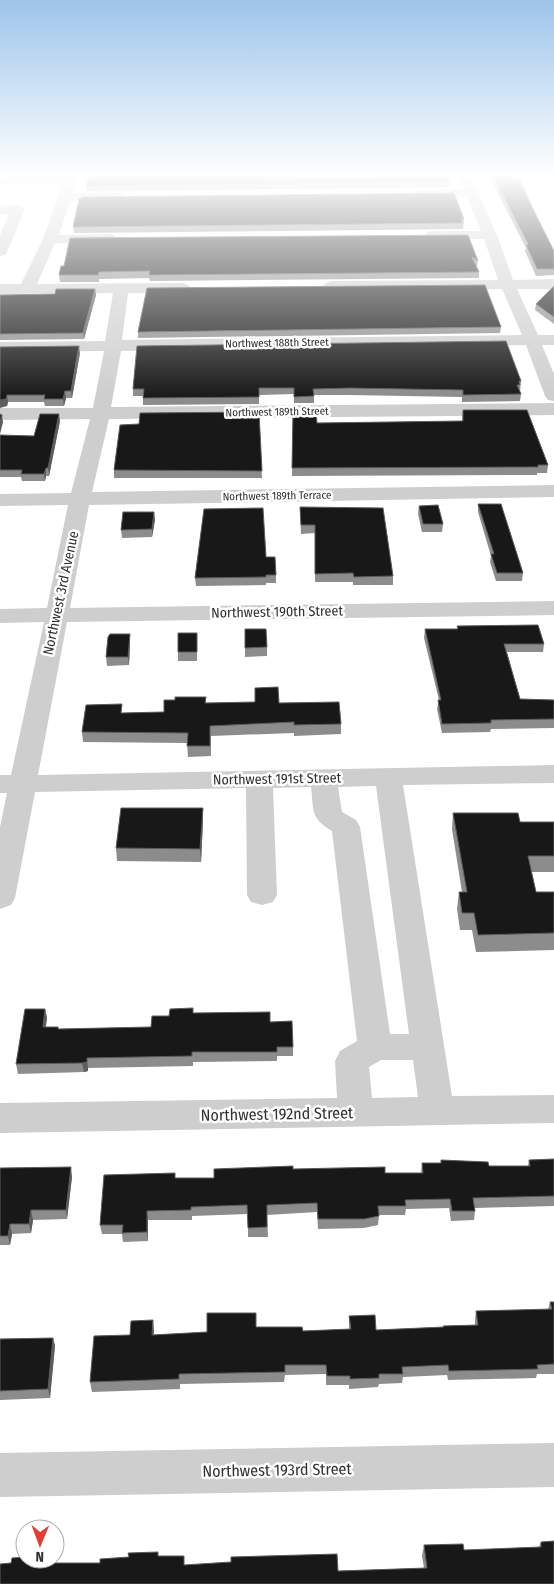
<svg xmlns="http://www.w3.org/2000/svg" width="554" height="1584" font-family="'Fira Sans Condensed',sans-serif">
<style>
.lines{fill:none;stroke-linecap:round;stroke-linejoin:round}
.minor{fill:#cecece;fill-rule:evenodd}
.wall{fill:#8c8c8c}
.shaded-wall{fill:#5d5d5d}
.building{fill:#181818;stroke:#5d5d5d}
.labels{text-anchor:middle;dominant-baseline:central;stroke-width:5;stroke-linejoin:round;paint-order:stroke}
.far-street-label{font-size:11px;fill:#313131;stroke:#fff}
.street-label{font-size:14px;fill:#313131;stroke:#fff}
.near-street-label{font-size:16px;fill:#313131;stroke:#fff}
</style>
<rect width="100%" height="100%" fill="#fff"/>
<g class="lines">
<!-- minor -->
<path class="minor" d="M66,176H78L73,193H120L127,197L120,201H70L59,235L109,234L114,235L116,238L114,241L109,242L55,243L37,284L183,283L188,285L191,288L188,291L183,293H128L122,340L522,335L502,289L331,291L326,289L323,286L326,283L331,281L498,280L484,239H432L427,238L425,235L427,232L432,231H481L467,197L418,198L411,194L418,190L464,189L459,176L471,177L497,235L513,280L554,279V289H517L538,335H554V345H542L554,374V401L548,400L545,396L526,345L121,351L111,407L554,403V415L109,419L92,492L554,485V497L89,505L70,608L554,601V615L67,622L38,775L554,765V783L403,785L452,1096L554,1095V1123L0,1133V1103L337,1098L335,1061L340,1051L357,1041L332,831C310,818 314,811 311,787L273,788L277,895L273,902L262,905L251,902L247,895L246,788L35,792L15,898L11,905L0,909V827L7,793H0V775H11L44,622L0,623V609L47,608L68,505L0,506V494L71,493L90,419L0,420V408H93L104,351L0,352V342L105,341L113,293L0,294V284H21L43,239L62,185H0V177ZM376,786L409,1034H390L360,827L356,820L342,812L338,787ZM381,1060H413L418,1097L372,1098L369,1067Z
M18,205L25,209L7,252L5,255L0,256V235L9,214H0V206Z
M554,1443V1487L0,1497V1453Z"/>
</g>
<!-- wall -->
<path class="wall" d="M489,176H518L535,213L554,251V275L536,276L525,251L526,248Z
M450,182L449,187L87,191L86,186Z
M464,219L463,229L74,233L73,224Z
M468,235L478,261L477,267L479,272V278L150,281L149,278L99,279V282H60L59,275Z
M554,286V324L535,310L536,304Z
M95,289L96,295L84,339L0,340V295L55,294Z
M501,327L500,333L138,338V332Z
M0,347L80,353L72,398H66L64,406H45L44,402H8L7,406Z
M521,381L520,392L521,394L520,401L462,402V397L350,395H314V403H294V394L259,395V404L143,405V396H133V389Z
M463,410L548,465L547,473H537V475L292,476L293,412L317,423L462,421Z
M259,412L262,478H114V470Z
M60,421L49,476H46L45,481H22L21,477H0V435L34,436Z
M478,504L523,573L522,581H496L490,562L491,556L478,512Z
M419,506L443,524L442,532H422L418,514Z
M300,507L393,576V585H353V582H315V533L301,534Z
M154,512L155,520L152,537L122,538L121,530Z
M266,557L276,575V583H266V585L196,586L195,578Z
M457,626L544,644L543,652H507L520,699L554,700V728L491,729L490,732L442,733L437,709L439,700L424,638L425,629H457Z
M245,629L267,647V656L245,657Z
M197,633V661H178V652Z
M130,643L129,665L107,666L106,657Z
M206,697V703H279L341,724V734L294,736V733L211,736V756L188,757L187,743L83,742L82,732L123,713L164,712L175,700Z
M453,813L520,822H554V872H531L536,892H554V950L476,952L472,930H460L457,909L459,892H462L452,829Z
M203,821L201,862L117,861L116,848Z
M45,1009L47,1018L46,1027H58L59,1029L151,1027L169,1016L194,1013L270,1022L293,1047V1056H277V1061L193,1062V1066L88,1068V1071L84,1072L18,1074L16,1064Z
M554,1159V1206L475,1208V1211L474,1220L451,1221L449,1208L406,1209L405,1215H379L378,1225L364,1228L318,1229L317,1212L267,1215L268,1237H248V1214L192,1216V1220H148V1241L123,1242L122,1234H102L100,1225L176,1178H214L293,1169L385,1173H421L422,1163H441V1160L489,1166H528L529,1160Z
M0,1168L72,1177L67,1219L33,1220L31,1233L12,1234L10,1245H0Z
M550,1302H554V1374H537L536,1378L448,1380L447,1375L403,1377L402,1383L379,1384L378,1387L349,1389V1385H326V1374L285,1375L284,1382L180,1384V1389L92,1392L90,1382L130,1335L154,1330V1335L207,1332L256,1327L303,1331L349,1329V1316L376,1330L443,1327V1326L475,1325V1320L476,1311L548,1310Z
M53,1338L55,1346L50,1398L0,1400V1339Z
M541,1542L554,1584L11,1563L52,1559L53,1563H100L159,1556L185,1565L338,1571L424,1568L422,1556L424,1545L464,1550L539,1547Z"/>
<!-- shaded-wall -->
<path class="shaded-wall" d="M95,289L96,295L84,339L83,333Z
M79,346L80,353L72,398L71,391Z
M65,391L66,398L64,406L63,399Z
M7,395L8,402L7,406L0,408V400Z
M59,414L60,421L49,476L48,468Z
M2,415L3,422L0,434V423Z
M46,468V476L45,481L44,474Z
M154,512L155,520L152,537V529Z
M130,634V643L129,665L128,657Z
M203,808V821L201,862L200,849Z
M45,1009L47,1018L44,1036L43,1027Z
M87,1058L88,1068V1071L84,1072L82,1063Z
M71,1167L72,1177L67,1219L66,1210Z
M31,1210L33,1220L31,1233L29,1224Z
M147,1211L148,1220V1241L147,1232Z
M10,1224L12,1234L10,1245L8,1236Z
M153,1320L154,1330L153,1344L152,1335Z
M53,1338L55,1346L50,1398L48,1389Z"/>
<!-- building -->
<path class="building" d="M89,176H445L450,182L86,186Z
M493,176H518L535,213L554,251V269H537L526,245L528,244Z
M454,193L464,219H461L463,223L73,227L79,199L83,197Z
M468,235L478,261L472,257L479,272L149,275L150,271L99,272L98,275H59L61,266H64L70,238Z
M485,285L501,327L138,332L147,288Z
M554,286V317L536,304Z
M56,289H95L83,333L0,334V295L55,294Z
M506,341L521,381H519L520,385H517L521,394L463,395V390L350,388L313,389L314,396L294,397V388H259V397L143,398L144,389H133L137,346Z
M79,346L71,391H65L63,399H44L45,395H7L6,399L0,400V347Z
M463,410H527L548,465H538V467L292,468L293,412H316L317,423L463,421Z
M259,412L262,471L114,470L120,425L139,424L140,413Z
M0,414L2,415L0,423Z
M40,414H59L48,468H46L44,474H21L22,470H0V435L34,436Z
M478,504H501L523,573H497L491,554H494Z
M438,505L443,524H423L419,506Z
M300,507L383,508L393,576L354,577L353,573L315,574V525H301Z
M263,508L266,557H275L276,575H266V577L195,578L204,509Z
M123,512H154L152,529L121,530Z
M538,625L544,644H504L520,699L554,700V719L491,720V723L442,724L438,700H441L425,629H458L457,626Z
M245,629H266L267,647L245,648Z
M178,633H197V652H178Z
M110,634H130L128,657H106L108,637Z
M278,687L279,703L339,702L341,724L294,725V722L210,726V746H187L188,733L82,732L86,705L122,704L121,713L164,712V700H175V697H206L205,703L255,702V688Z
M121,808H203L200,849L116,848Z
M453,813H518L520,822H554V856H528L536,892H554V933L478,935L474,913H462L459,892H467Z
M193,1008V1013L270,1012V1022L292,1021L293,1047H277V1052H192V1056L87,1058V1062L82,1063L16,1064L25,1009H45L43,1027H58V1029L151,1027L152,1016H169L170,1009Z
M554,1159V1196L473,1198L475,1211H452L450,1199L405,1200L406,1206H378L379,1216L364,1219H318L317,1203L267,1205V1227L248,1228L247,1205L191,1207V1210L147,1211V1232L122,1233L123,1225H100L104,1175L175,1173V1178H214V1169L293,1166V1169L385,1167V1173H423L422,1163H441V1160L488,1162L489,1166H530L529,1160Z
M71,1167L66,1210H31L29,1224H10L8,1236H0V1168Z
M550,1302H554V1364L537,1365L538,1369L449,1371L448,1365L402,1367L403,1374H379V1378L350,1379V1376H327L326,1365H285V1372L179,1374V1379L90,1382L94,1336L130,1335L131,1321L153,1320L152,1335L207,1332V1313H256V1327H302L303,1331L351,1329L349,1316L375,1315L376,1330L444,1327L443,1326L478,1325L476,1311L552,1309Z
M53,1338L48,1389L0,1391V1339Z
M554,1541V1584H0V1564L11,1563L12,1558L25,1557V1559H51V1563H100V1559L129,1557L128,1553L158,1552V1556H184V1565L231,1562V1557L337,1554L338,1571L427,1568L424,1545L463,1544L464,1550L541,1547V1542Z"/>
<!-- sky -->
<linearGradient id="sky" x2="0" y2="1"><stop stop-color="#9dc4ea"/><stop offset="0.44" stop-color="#fff"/><stop offset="1" stop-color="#fff" stop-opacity="0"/></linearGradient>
<rect width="554" height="398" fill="url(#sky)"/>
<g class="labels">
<!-- far-street labels -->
<g class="far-street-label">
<text transform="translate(277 343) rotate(-1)">Northwest 188th Street</text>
<text transform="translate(277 412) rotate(-1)">Northwest 189th Street</text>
<text transform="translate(277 496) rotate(-1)">Northwest 189th Terrace</text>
</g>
<!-- street labels -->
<g class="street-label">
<text transform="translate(61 593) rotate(-78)">Northwest 3rd Avenue</text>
<text transform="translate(277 612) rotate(-1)">Northwest 190th Street</text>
<text transform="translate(277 779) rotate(-1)">Northwest 191st Street</text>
</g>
<!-- near-street labels -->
<g class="near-street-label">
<text transform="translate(277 1114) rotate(-1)">Northwest 192nd Street</text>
<text transform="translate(277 1470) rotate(-1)">Northwest 193rd Street</text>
</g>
</g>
<!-- north arrow -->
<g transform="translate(40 1544) rotate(181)"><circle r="24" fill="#ffffff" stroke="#adadad"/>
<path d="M0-4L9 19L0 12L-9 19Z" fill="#e43d36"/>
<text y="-8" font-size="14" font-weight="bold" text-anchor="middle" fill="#313131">N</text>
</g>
</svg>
